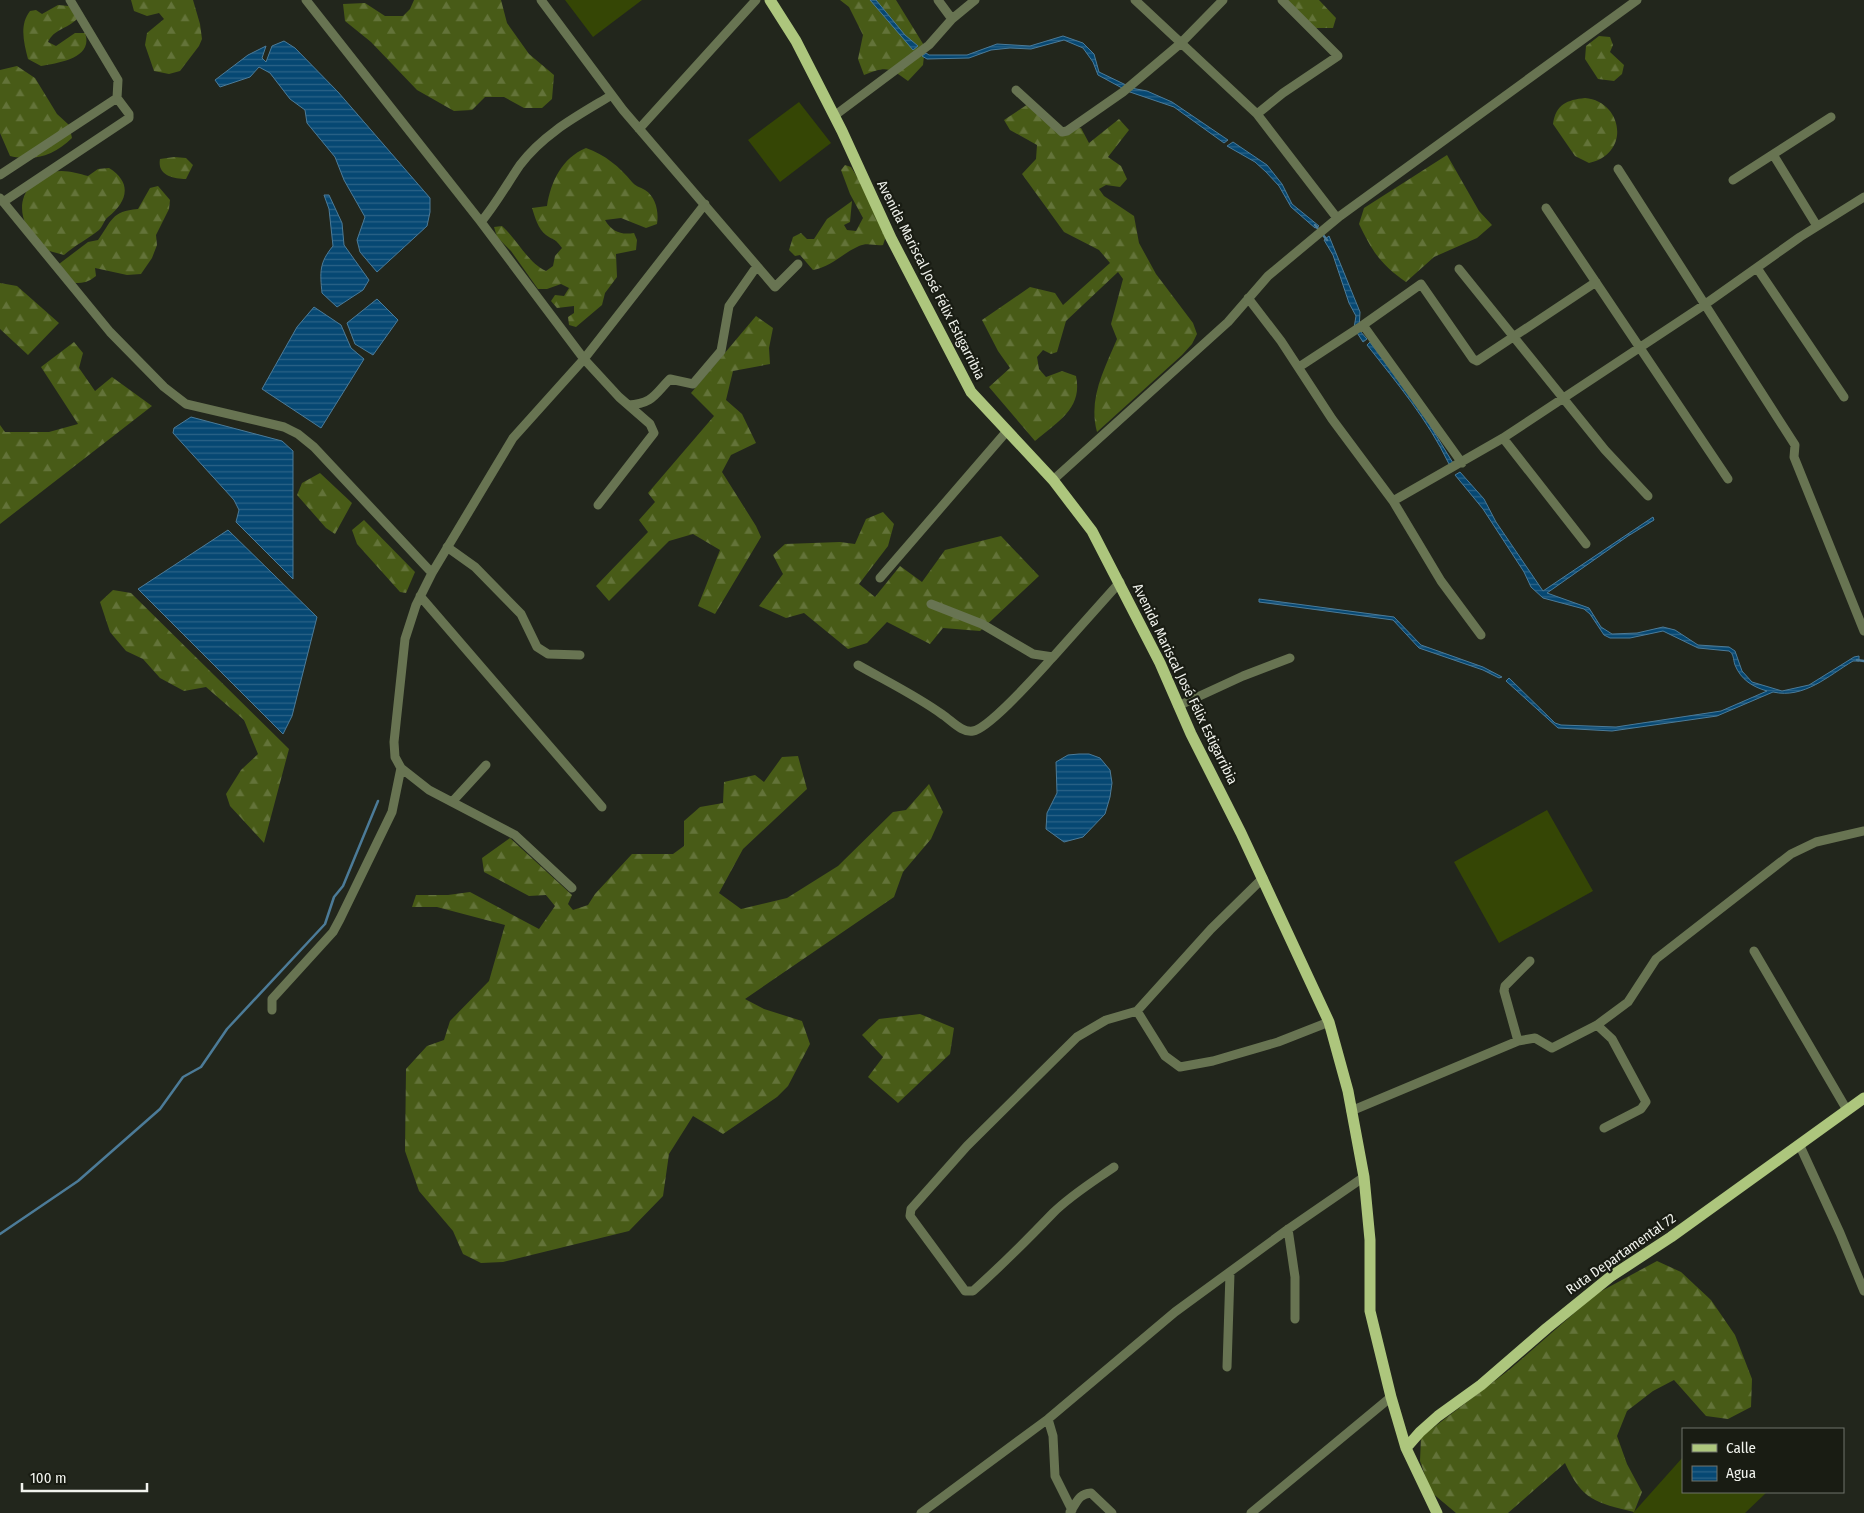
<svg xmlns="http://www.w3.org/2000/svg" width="1864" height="1513" font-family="'Fira Sans Condensed',sans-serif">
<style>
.grass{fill:#354605}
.forest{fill:url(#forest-firs)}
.water{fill:url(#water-rules);stroke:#4c7b98}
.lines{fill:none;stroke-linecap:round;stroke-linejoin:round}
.stream{stroke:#4c7b98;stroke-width:2.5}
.minor{stroke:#687452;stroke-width:9}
.major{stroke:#adc67d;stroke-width:11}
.labels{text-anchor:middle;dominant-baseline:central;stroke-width:4.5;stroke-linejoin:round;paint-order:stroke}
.street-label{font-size:14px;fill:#f1f3ed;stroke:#191c13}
</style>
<defs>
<pattern id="forest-firs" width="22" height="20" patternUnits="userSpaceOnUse" patternTransform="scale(1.25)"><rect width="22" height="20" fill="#485b17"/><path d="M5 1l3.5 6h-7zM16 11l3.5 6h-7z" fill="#637339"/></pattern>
<pattern id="water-rules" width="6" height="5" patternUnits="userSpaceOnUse" patternTransform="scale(1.25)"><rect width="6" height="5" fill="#064873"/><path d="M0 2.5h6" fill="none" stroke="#2b6387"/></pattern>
</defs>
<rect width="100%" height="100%" fill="#22261c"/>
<!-- grass -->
<path class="grass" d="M565,0H642L593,37Z
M799,102L831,143L780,182L748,140Z
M1547,810L1593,891L1499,943L1454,862Z
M1683,1457V1492H1767L1745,1513H1633Z"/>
<!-- forest -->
<path class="forest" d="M131,0H193L200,24L202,39L199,46L180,71L169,74L154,71L145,45L147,33L164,19L159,13L147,16L134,11Z
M414,0H501L507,23L529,54L554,75L552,99L542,108H524L504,97H485L472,110L454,111L417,90L371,42L345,21L343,4L365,3L385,16H403L410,9Z
M840,0H896L925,47L923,65L908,81C889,67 886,66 864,75L858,59L863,35L849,7Z
M1286,0H1319L1336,18L1333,28H1315Z
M58,5L69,6L77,19C67,29 54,29 48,42L56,46L75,33H85C94,58 59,63 41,66L28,59C24,43 19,25 30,11L36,10L42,14Z
M1599,36L1610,37L1613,45L1610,52L1624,65L1622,74L1614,81L1598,79L1585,59L1586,46Z
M17,66L35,78L57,114L69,125L72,138C55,155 34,162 10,156L0,133V70Z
M1585,98C1622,101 1632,153 1589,163L1575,156L1553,124C1556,104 1567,100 1585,98Z
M1031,102L1064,129L1081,128L1089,143L1119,119L1129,130L1108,157L1121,166L1127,179L1120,187L1106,185L1099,189L1104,196L1134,216L1139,243L1156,274L1193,323L1197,334L1192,344L1182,355L1097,432C1088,399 1104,370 1117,339L1111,324L1123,279L1118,272L1066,321L1057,352L1051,354L1043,350L1037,357L1039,369L1046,377L1062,371L1076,376C1083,409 1057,422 1035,441L989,387L1010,368L998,351L982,320L1030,287L1055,293L1063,305L1110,263L1099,250L1064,232L1022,174L1036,159L1037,145L1010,130L1004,120Z
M586,148C605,155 619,166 632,182C635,186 640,187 645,190C656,197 659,212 657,224L646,228L621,218L605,220C612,232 621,235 634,233L637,240L636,250L616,254L617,277L605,293L602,305L576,327L569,325L568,317L574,313V306L557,308L551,301L555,295L564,296L569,288L561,284L547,289H538L511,251L497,237L494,227L502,226C518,240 527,262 546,271L553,266L555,256L562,248C554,237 554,241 546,235C538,229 535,217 532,208L547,206C551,181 562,158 586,148Z
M1447,155L1479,211L1492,225L1477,238L1434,257L1406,282C1381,265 1372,251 1359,224L1364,208Z
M174,157L186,158L193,165L186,179C173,179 157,175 160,159Z
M845,165L851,167L868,194L886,236L883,245C874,246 867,242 859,246C843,253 831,267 813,270L800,255L795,256L789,250L793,237L801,233L807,239H814L827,219L852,201L850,222L844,225L847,230L856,231L863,218L850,194L841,170Z
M109,168C133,183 127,202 108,217C104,220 103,226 99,230C88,239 75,245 64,255L42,249C37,242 31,235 27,227C14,202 28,179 53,172C64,169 77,173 88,176L98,169Z
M158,186L170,200L169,209L156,235L157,245L152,258L141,274L127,275L95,268L96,276C88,282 85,283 75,283L59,264L88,242L98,240C112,221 111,211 138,209L150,188Z
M0,283L17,286L59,323L28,355L0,329Z
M756,316L773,328L769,348L770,364L733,371L726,400L742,414L756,443L731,455L722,472L756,526L761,537L715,614L698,606L720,550L693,534L669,541L609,601L596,586L648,532L639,520L655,502L648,493L714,416L691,393Z
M74,342L83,353L79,368L95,391L112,377L152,406L0,524V425L5,432H49L78,424L41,367Z
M320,473L352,503L335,534L326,528L297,495L302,483Z
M883,512L894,524L888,546L859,584L875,597L900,566L922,582L945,550L1001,536L1039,576L980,631L943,628L930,644L887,622L867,643L848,649L804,613L786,618L759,606L783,574L773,555L785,544L840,542L855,544L866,519Z
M364,520L415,572L406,593L400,592L357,544L352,530Z
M113,590L131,593L289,749L264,843L230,806L226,794L241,770L258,754L244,720L206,687L184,691L160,678L143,659L126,651L110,632L100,602Z
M798,756L807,789L743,849L719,893L741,909L787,898L838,866L893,812L906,810L929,784L943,812L931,839L903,872L894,897L745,999L764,1009L802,1021L810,1044L788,1086L777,1097L723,1134L693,1116L669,1154L663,1196L629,1231L503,1262L481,1263L463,1254L453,1231L419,1191L405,1151L406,1069L427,1046L444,1040L450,1021L489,981L505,925L437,907H412L416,895H448L470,892L539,929L555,906L546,895L529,896L484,872L482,858L510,838L572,895L568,904L573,910L588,905L595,894L632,854H673L684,846V821L700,807L723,803L724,782L755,775L764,782L782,757Z
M920,1014L954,1028L950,1054L898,1103L868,1077L883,1057L862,1035L879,1019Z
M1657,1261L1681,1272L1711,1300L1735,1335L1752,1379L1751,1407L1728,1419L1706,1416L1674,1380L1653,1391L1627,1411L1617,1436L1627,1464L1642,1492L1634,1512C1596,1503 1582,1500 1565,1463L1508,1513H1456L1431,1492L1420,1461L1421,1437L1509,1370L1596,1294Z"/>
<!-- water -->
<path class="water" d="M870,0H876L905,35L918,46L913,50Z
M1063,36L1083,43L1094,54L1099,72L1126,85L1122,88L1098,75L1093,62L1083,48L1064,40L1031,49L1010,48L991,50L969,58L927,59L922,56L926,53L929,55H967L997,44L1030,46Z
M284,41L295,48L338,92L430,198V212L427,226L377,272L360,252L357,240L365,217L344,180L335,157L307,123L305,110L290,99L270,73L259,67L250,77L220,87L215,80L248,55L266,46L262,58L266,62L272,46Z
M1131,88L1147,91L1172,102L1228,140L1224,143L1174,107L1127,91Z
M1233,142L1267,165L1282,184L1292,204L1319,226L1315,228L1291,207L1279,186L1266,172L1255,162L1227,146Z
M324,195H329L342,223L344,245L369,280L363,290L337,307L322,293C320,272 319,263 333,246L329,209Z
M1329,236L1360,312L1359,330L1367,339L1363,342L1354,328L1356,316L1349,303L1333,255L1324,240Z
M377,299L398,320L373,355L355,344L347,323Z
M314,307L341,325L351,348L364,359L321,428L262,389L297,327Z
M1370,342L1420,409L1453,463L1449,464C1428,420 1397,383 1367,345Z
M191,417L282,441L293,451V579L236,522L239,510L234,500L173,433L174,428Z
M1460,472L1484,499L1496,522L1543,591L1653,517L1654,520L1628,536L1547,593L1589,608L1601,627L1612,634L1637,633L1663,627L1675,630L1698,645L1729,647L1735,651L1742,671L1752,682L1782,691L1809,685L1854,657L1859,656V661H1853C1828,676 1804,699 1773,692L1717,716L1612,731L1558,728L1506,681L1509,678L1555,723L1561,725L1616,727L1721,711L1767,691C1753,687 1741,680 1735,665C1733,659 1734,654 1729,651L1698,648L1663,631L1630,638H1610L1604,635L1590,614L1584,609L1543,598L1531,587L1524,572L1483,509L1455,475Z
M228,530L317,617L292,716L283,734L138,589Z
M1259,599L1394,617L1421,645L1483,667L1502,677L1499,678L1483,670L1419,648L1393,620L1259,602Z
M1079,754H1089L1100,758L1110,770L1112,783L1110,797L1105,814L1083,837L1064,842L1046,829L1047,813L1057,793L1056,762L1068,755Z"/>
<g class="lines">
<!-- stream -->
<path class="stream" d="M1315,225L1327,240
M1857,660L1864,661
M0,1234L78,1181L160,1109L183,1077L201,1067L227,1029L325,924L334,897L343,886L378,801"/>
<!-- minor -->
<path class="minor" d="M306,0L481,222L584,359L619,397L650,424L654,433L598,505
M541,0L623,110L775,287L798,264
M938,0L952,19
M1135,0L1257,114L1337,218
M1016,90L1062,132L1067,131L1123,92L1181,43L1223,0
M1257,114L1283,93L1338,56L1282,0
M834,116L929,45L952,19L975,0
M639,129L756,0
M1774,156L1817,226
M1618,169L1795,445L1794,457L1864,631
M0,175L117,98L118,80L70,0
M1733,180L1831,117
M0,198L110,332L164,387L186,404L284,427L298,434L314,447L432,573
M3,202L129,118V114L117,98
M1546,208L1728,479
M481,222C496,204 507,184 520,165C544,133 579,115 612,95
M1757,268L1844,397
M1459,269L1605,450L1648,496
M1248,298L1281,341L1332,419L1393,501L1441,581L1481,635
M1299,367L1363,325
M628,405C653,404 655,394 670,379L693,384L721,351L729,306L757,266
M1503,438L1586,544
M1462,463L1363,325L1421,284L1473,359L1477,361L1596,282
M1053,480L1228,322L1268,276L1340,216L1637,0
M1393,501L1503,438L1704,305L1800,237L1864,197
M447,547L475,567L521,614L537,647L548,654L580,655
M880,578L1007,431
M420,596L602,807
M931,604L982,624L1033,654L1053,657L1120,582
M858,665C886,681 917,696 943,715C952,721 962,733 973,731C990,728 1039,672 1053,657
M1178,706L1243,676L1290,658
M401,768L429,790L515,835L572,888
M452,802L486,765
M1754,951L1847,1110
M272,1010V999L333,932L340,919L392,812L401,768L395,757L394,742L405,639L416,605L432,573L513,438L584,359L705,204
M1137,1011L1165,1056L1180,1067L1213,1061L1278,1042L1329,1022
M1597,1025L1612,1039L1646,1102L1641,1109L1604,1128
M1518,1041L1504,991L1505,986L1530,961
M1351,1111L1518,1041L1535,1038L1552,1048L1597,1025L1628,1002L1656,959L1791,854L1816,842L1864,831
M1800,1146L1840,1233L1864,1291
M1114,1167C1094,1181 1071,1195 1053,1213C1027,1240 1001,1266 973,1291H965L963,1288L910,1216L911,1209L967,1146L1077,1037L1106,1020L1137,1011L1211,929L1263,878
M1288,1229L1295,1277V1319
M1227,1367L1230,1273
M1048,1419L1053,1436L1055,1476L1072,1510
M1070,1512C1077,1503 1078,1494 1091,1493L1112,1513
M921,1513L1048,1419L1175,1312L1287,1230L1364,1177
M1251,1513L1391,1397"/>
<!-- major -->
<path class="major" d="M770,0L796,41L842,131L891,238L971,392L1053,480L1092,531L1160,663L1191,734L1241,833L1329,1022L1348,1091L1364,1177L1370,1240V1311L1391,1397L1406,1448L1437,1513
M1406,1448L1420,1432L1438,1416L1481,1385L1547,1328L1610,1277L1671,1237L1864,1098"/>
</g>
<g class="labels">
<!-- street labels -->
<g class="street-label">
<text transform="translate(931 280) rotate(63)">Avenida Mariscal José Félix Estigarribia</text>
<text transform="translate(1185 684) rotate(64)">Avenida Mariscal José Félix Estigarribia</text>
<text transform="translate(1621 1254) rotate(-35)">Ruta Departamental 72</text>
</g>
</g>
<!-- legend -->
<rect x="1682" y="1428" width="162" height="65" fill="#191c13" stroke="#6f726a"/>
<rect x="1692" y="1444" width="25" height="8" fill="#adc67d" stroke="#6f726a"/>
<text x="1726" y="1453" font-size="15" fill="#f1f3ed">Calle</text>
<rect x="1692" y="1466" width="25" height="15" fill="url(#water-rules)" stroke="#6f726a"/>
<text x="1726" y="1478" font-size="15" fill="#f1f3ed">Agua</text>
<!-- scale -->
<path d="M22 1483v8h125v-8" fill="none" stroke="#f1f3ed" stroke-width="2.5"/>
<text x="30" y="1483" font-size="15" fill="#f1f3ed" stroke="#191c13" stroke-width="4" paint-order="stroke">100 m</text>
</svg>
